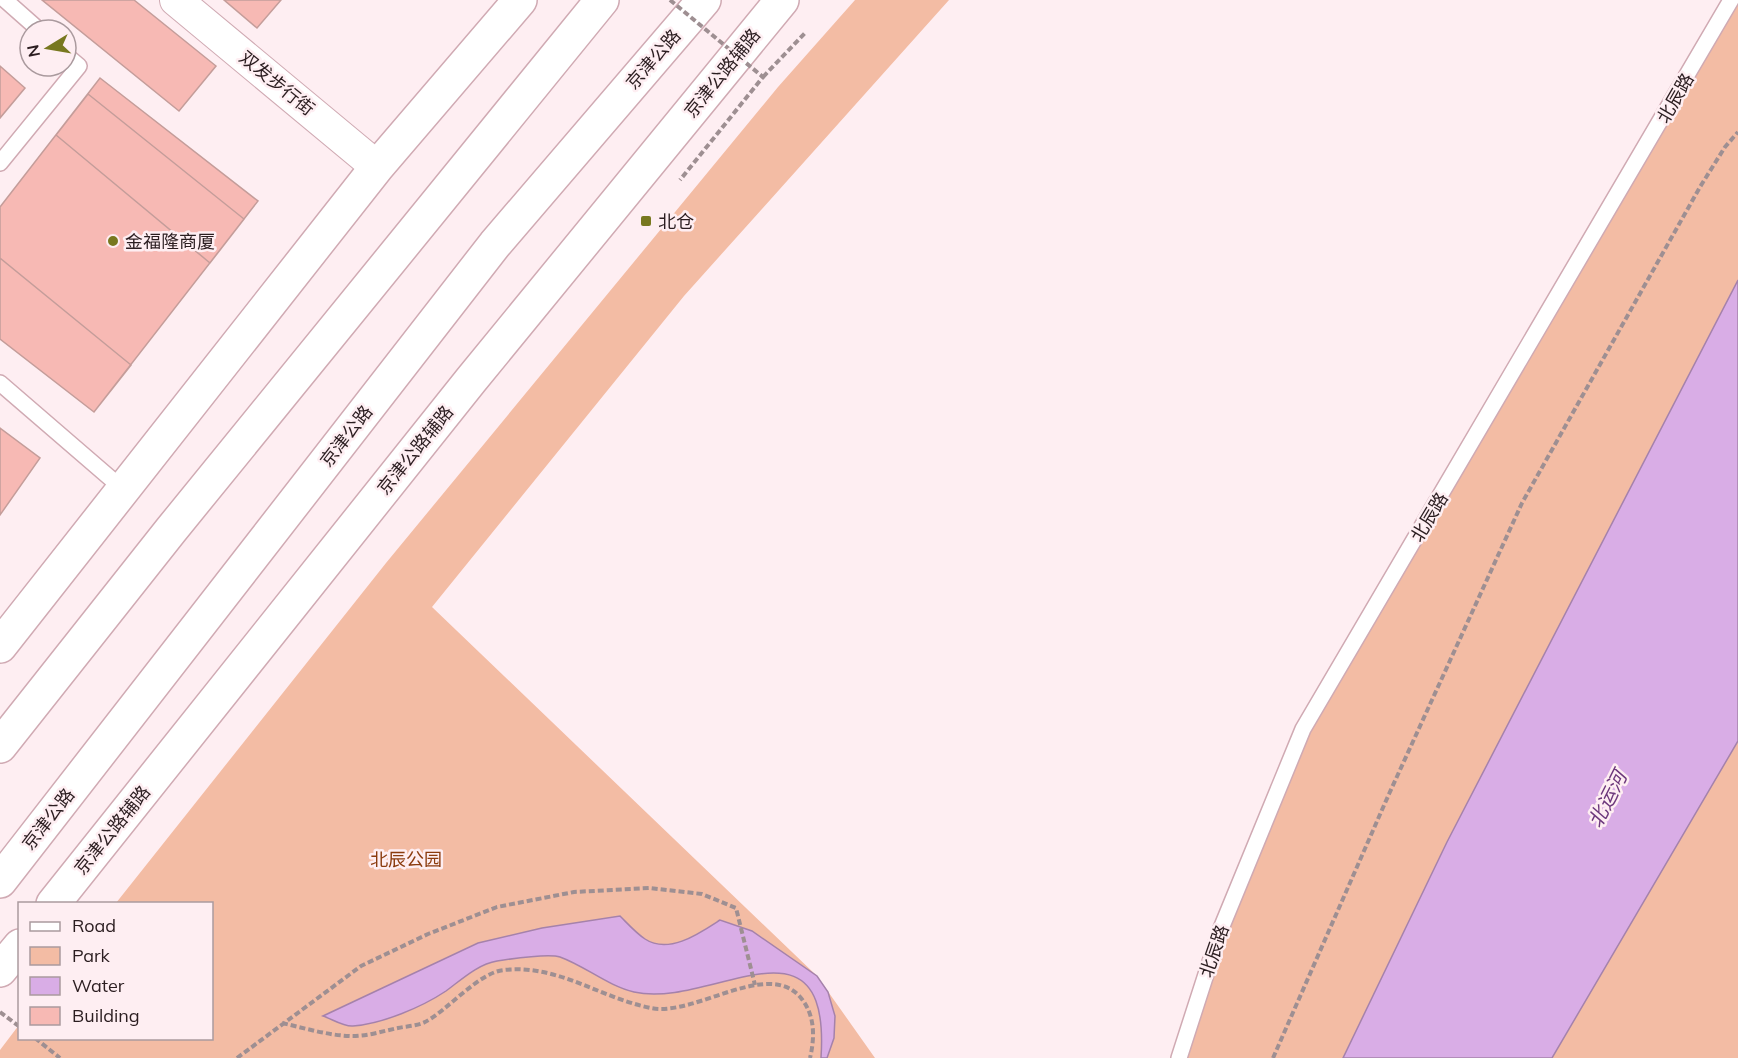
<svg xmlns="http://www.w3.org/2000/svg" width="1738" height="1058" font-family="Mulish,'Noto Sans SC',sans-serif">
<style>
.green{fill:#f3bca4}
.water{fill:#d9ade6;stroke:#a582ab;stroke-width:1.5}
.building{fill:#f7b9b4;stroke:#c49d9a;stroke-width:1.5}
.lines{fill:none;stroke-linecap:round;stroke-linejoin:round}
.lane-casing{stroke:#d0aab3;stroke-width:18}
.street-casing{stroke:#d0aab3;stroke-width:34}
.secondary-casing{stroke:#d0aab3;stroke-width:36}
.highway-casing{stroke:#d0aab3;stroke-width:36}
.path{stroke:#9e8f92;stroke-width:4;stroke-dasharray:6 3;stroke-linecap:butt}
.lane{stroke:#fff;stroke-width:15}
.street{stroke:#fff;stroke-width:32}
.secondary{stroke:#fff;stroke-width:33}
.highway{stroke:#fff;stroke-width:33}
.path-bridge{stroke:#9e8f92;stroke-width:4;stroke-dasharray:6 3;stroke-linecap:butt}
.poi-dot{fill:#78781f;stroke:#feeef2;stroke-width:2}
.labels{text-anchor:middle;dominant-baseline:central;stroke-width:5;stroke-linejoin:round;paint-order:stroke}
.street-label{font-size:18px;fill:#2b1d20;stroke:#feeef2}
.poi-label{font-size:18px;fill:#2b1d20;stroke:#feeef2;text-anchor:start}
.park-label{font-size:18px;fill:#8b3b0e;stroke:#feeef2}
.water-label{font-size:20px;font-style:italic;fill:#6d387c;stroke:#feeef2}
</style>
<rect width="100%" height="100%" fill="#feeef2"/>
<!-- green -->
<path class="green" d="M855,0H949L684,296L432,607L817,976L875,1058H0V1050L19,1025L20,1038H212V904L116,903L386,563L778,87Z
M1738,0V280L1447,842L1343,1058H1179L1303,729Z
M1738,741V1058H1552Z"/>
<!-- water -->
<path class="water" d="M1738,280V741L1552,1058H1343L1447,842Z
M620,916C628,924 636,933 645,939C669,955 700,933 720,920L752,931L817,976L828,992L835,1016L834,1038L827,1058H821C831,904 710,1010 634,992C608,986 585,966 560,957C549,953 510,959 497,961C478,964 461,980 446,991C422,1007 382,1024 353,1026C344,1027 332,1019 323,1016L478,943L542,928Z"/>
<!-- building -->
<path class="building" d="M42,0H134L216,66L179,111Z
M224,0H281L257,28Z
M0,66L25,88L0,118Z
M100,78L258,201L94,412L0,339V207Z
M88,94L244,219L210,263L56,135Z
M0,258L131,365L94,412L0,339Z
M0,428L40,458L0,515Z"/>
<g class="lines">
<!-- lane casing -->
<g class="lane-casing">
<path id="lane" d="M5,0L39,30
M0,163L79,66L66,55
M0,383L124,490
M1179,1058L1220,931L1303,729L1731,0"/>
</g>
<!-- street casing -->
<g class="street-casing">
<path id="street" d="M176,0L377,167"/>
</g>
<!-- secondary casing -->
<g class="secondary-casing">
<path id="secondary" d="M0,646L377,167L520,0
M53,904L471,380L782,0
M0,970L20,946"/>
</g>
<!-- highway casing -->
<g class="highway-casing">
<path id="highway" d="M0,746L171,530L602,0
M0,881L495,244L704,0"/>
</g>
<!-- path -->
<path class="path" d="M763,77L806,32
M0,1012L20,1027
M282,1023C304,1028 327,1035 349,1036C365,1037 383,1031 398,1028C407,1026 417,1026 425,1022C447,1011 479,972 504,970C558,964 600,998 651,1008C695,1017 768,958 801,998C815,1015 815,1037 810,1058
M35,1038L60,1058
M237,1058L361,966L428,934L497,907L574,892L649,888L702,894L736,908L755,985
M1273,1058L1389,794L1522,503L1700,187L1725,147L1738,132"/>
<!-- lane -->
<use href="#lane" class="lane"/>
<!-- street -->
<use href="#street" class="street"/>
<!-- secondary -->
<use href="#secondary" class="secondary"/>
<!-- highway -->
<use href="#highway" class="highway"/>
<!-- path-bridge -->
<path class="path-bridge" d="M670,0L763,77L680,180"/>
</g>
<!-- markers -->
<g class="poi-dot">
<rect x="640" y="215" width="12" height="12" rx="3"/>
<circle cx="113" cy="241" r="6"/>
</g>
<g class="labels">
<!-- street labels -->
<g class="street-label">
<text transform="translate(653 59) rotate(-49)">京津公路</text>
<text transform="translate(722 73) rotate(-51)">京津公路辅路</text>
<text transform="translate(277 83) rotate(39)">双发步行街</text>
<text transform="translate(1675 98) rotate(-60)">北辰路</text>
<text transform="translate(346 436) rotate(-52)">京津公路</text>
<text transform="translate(415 450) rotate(-51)">京津公路辅路</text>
<text transform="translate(1429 517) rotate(-59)">北辰路</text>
<text transform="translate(48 819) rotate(-52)">京津公路</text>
<text transform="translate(112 830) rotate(-51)">京津公路辅路</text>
<text transform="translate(1214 951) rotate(-71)">北辰路</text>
</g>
<!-- poi labels -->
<g class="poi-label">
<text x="658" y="221">北仓</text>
<text x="125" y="241">金福隆商厦</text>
</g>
<!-- park labels -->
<g class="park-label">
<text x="406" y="859">北辰公园</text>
</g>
<!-- water labels -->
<g class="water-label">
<text transform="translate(1607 799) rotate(-63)">北运河</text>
</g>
</g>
<!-- legend -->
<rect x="18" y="902" width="195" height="138" fill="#feeef2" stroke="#aa9a9e" stroke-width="1.5"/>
<rect x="30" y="922" width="30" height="9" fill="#ffffff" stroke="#aa9a9e" stroke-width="1.5"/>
<text x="72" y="932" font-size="18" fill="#2b1d20">Road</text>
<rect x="30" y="947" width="30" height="18" fill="#f3bca4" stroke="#aa9a9e" stroke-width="1.5"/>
<text x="72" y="962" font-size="18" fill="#2b1d20">Park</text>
<rect x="30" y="977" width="30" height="18" fill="#d9ade6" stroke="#aa9a9e" stroke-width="1.5"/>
<text x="72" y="992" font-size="18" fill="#2b1d20">Water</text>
<rect x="30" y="1007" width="30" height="18" fill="#f7b9b4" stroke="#aa9a9e" stroke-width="1.5"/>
<text x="72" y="1022" font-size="18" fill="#2b1d20">Building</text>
<!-- north arrow -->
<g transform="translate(48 48) rotate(259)"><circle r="28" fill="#feeef2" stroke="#aa9a9e" stroke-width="1.5"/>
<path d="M0-4.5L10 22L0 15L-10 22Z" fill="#78781f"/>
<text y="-9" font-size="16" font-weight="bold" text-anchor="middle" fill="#2b1d20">N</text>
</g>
</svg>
